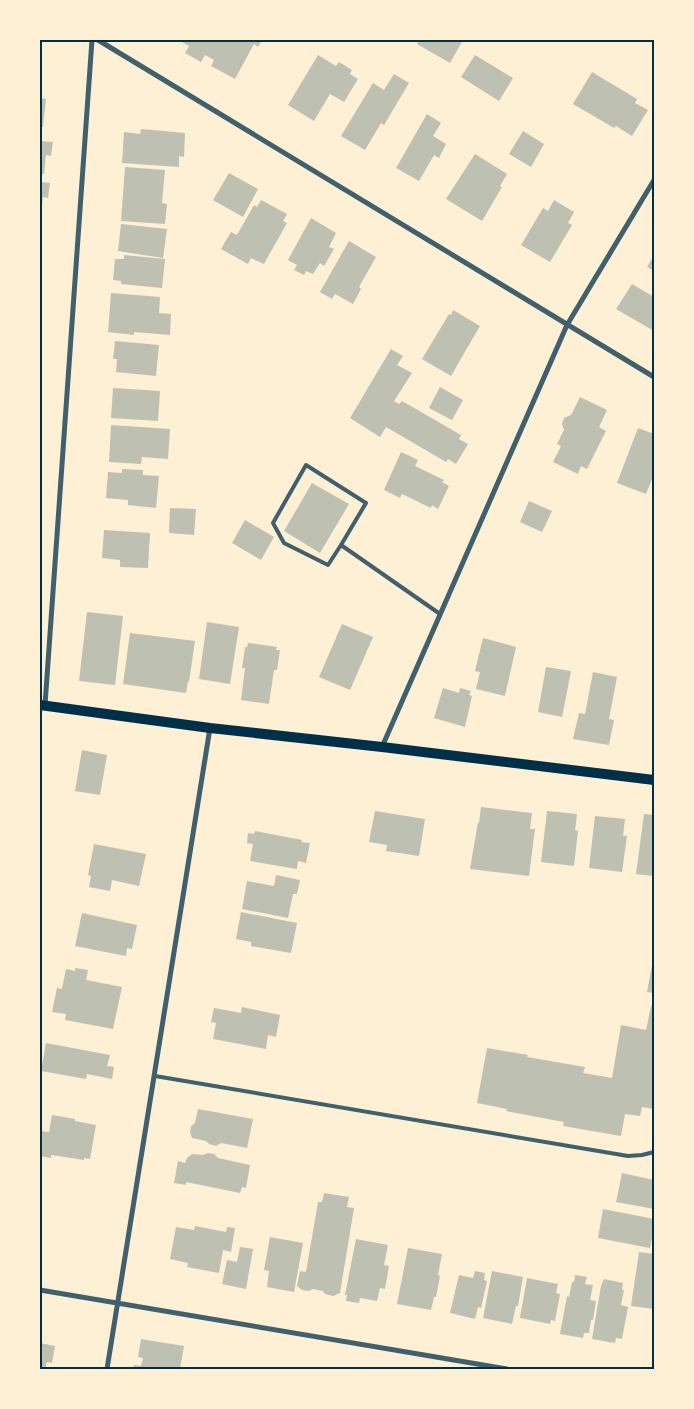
<svg xmlns="http://www.w3.org/2000/svg" width="694" height="1409" font-family="'Roboto Condensed',sans-serif">
<style>
.building{fill:#bec0b2}
.lines{fill:none;stroke-linecap:round;stroke-linejoin:round}
.service{stroke:#3f606c;stroke-width:4}
.minor{stroke:#3f606c;stroke-width:5}
.secondary{stroke:#003049;stroke-width:10}
.neatline{fill:none;stroke:#003049;stroke-width:2}
</style>
<rect width="100%" height="100%" fill="#fdf0d5"/>
<!-- building -->
<path class="building" d="M178,40H262L258,47L254,44L235,79L211,66L214,60L205,55L201,62L185,53L189,46Z
M419,40H463L450,63L417,44Z
M318,55L336,66L339,62L352,70L350,74L358,79L344,102L330,94L314,121L288,105Z
M475,55L513,78L499,101L461,77Z
M592,72L637,99L635,103L648,110L632,136L616,126L614,128L573,104Z
M394,74L409,83L384,125L381,123L365,150L341,136L373,83L384,90Z
M40,98L46,99L43,127H40Z
M427,114L441,123L433,136L446,144L439,158L434,155L419,181L396,168Z
M141,129L185,133L184,157L179,156V167L122,163L124,132L140,134Z
M523,131L544,144L531,167L509,154Z
M40,141L53,142L51,156L46,155L44,174H40Z
M475,154L507,174L500,186L502,187L482,221L446,199Z
M125,167L165,170L162,203L167,204L165,224L121,221Z
M229,173L258,189L243,217L213,200Z
M40,182L50,183L48,198L43,197L41,213L40,212Z
M261,200L287,214L283,221L287,223L264,264L251,258L248,264L221,249L231,232L237,235L254,205L257,207Z
M554,200L574,212L568,223L572,225L550,262L521,245L543,208L548,211Z
M311,218L336,233L329,247L334,249L324,266L320,263L313,274L306,271L304,275L294,270L297,265L288,260Z
M121,224L167,229L163,258L118,251Z
M349,241L376,257L359,287L361,289L353,304L335,294L332,299L320,292Z
M124,255L165,259L162,288L121,284V281L113,280L115,259H124Z
M654,255V271L647,267Z
M632,284L654,297V331L616,309Z
M111,293L160,297L159,313L171,314L170,335L134,332V335L108,332Z
M453,310L480,326L451,376L422,359L449,314L451,315Z
M115,341L159,345L156,376L116,372L117,359H113Z
M391,349L403,356L397,365L412,373L394,401L399,404L402,401L461,435L459,439L468,444L456,464L448,459L446,462L386,427L380,437L350,418Z
M440,387L463,400L452,420L429,408Z
M113,388L160,391L158,421L111,418Z
M580,397L607,410L599,427L606,431L587,469L581,466L578,474L553,462L561,446L557,444L564,430L562,424L564,418L571,415Z
M111,425L170,429L168,459L142,457L141,464L109,462Z
M638,428L654,434V474L646,494L617,483Z
M401,452L418,460L415,466L444,480L442,482L449,486L438,509L432,505L431,508L402,494L400,498L384,490Z
M122,469L143,470V475L159,476L156,508L128,505V500L106,498L108,472L122,473Z
M312,483L349,504L320,553L284,531Z
M529,501L552,511L542,532L520,522Z
M170,508L196,509L194,535L169,533Z
M245,520L274,537L261,560L232,543Z
M104,530L150,533L148,568L120,567V560L102,558Z
M87,612L123,616L115,685L79,681Z
M207,622L239,627L230,684L199,679Z
M342,624L373,637L350,690L319,677Z
M130,633L195,641L189,682L188,681L186,693L123,684Z
M483,638L516,647L505,696L476,689L480,672L475,671Z
M248,643L277,647L276,650H280L277,670H274L269,704L241,700L245,668H242L245,647H247Z
M546,667L571,671L562,717L538,712Z
M593,672L617,677L609,719L614,720L609,745L573,739L579,713L585,714Z
M443,688L459,693L460,688L471,691L469,695L472,696L465,727L434,718Z
M82,750L107,755L100,795L75,791Z
M481,807L532,813L530,829H535L529,876L470,869L478,822L479,823Z
M375,811L425,819L419,856L386,851L387,845L369,842Z
M547,811L577,814L575,830L578,831L574,866L541,862Z
M644,814L654,815V876L636,874Z
M595,816L625,819L623,836H627L622,872L589,868Z
M255,831L302,840L301,842L310,843L306,863L298,861L297,869L250,861L253,844L247,843L248,833L254,834Z
M94,844L146,854L139,886L112,880L110,891L89,887L91,876L88,875Z
M276,875L300,880L297,894H293L288,918L242,909L247,881L274,886Z
M241,912L297,923L291,953L251,946V942L236,939Z
M82,913L137,925L132,949L127,948L126,956L75,946Z
M653,960H654V993L647,992Z
M75,968L88,970L86,980L122,987L113,1029L65,1020L66,1014L52,1012L57,988L62,989L66,969L75,971Z
M651,1006L654,1007V1109L642,1107L640,1116L625,1114L621,1136L563,1126L564,1122L506,1111L507,1109L477,1103L487,1048L528,1055L527,1057L585,1067L583,1073L612,1078L621,1025L646,1030Z
M242,1007L280,1015L276,1037L268,1035L266,1049L213,1039L216,1023L211,1022L214,1008L241,1013Z
M46,1043L110,1055L107,1066L114,1067L112,1079L87,1074L86,1079L41,1071Z
M198,1109L253,1119L247,1148L221,1143L216,1146L209,1144L206,1141L192,1138L190,1132L191,1126L195,1123Z
M52,1115L75,1119V1121L96,1125L90,1159L84,1158V1160L51,1155V1158L40,1156V1131L49,1132Z
M208,1153L214,1154L218,1158L250,1165L246,1188L242,1187L240,1193L186,1182V1185L174,1183L178,1161L185,1163L187,1158L192,1154L203,1155Z
M622,1173L654,1180V1209L616,1202Z
M324,1193L349,1197L347,1207L354,1208L340,1293L333,1296L325,1294L323,1291L313,1289L309,1291L302,1290L297,1286L300,1271L306,1272L318,1202H322Z
M603,1209L654,1219V1229L650,1248L598,1238Z
M195,1226L226,1232L227,1227L235,1228L231,1252L223,1250L219,1273L187,1267L188,1263L170,1259L176,1227L194,1230Z
M270,1237L303,1243L294,1292L267,1287L269,1271L264,1270Z
M356,1239L388,1245L384,1265L389,1266L385,1289L380,1288L377,1301L360,1298L359,1303L346,1301L347,1295H345Z
M240,1247L253,1249L246,1289L222,1284L227,1260L237,1262Z
M408,1248L442,1254L438,1275L440,1276L436,1297H434L431,1310L397,1304Z
M639,1252L654,1254V1309L631,1306Z
M475,1271L485,1273L484,1280L487,1281L481,1308L478,1307L475,1319L450,1313L459,1275L473,1278Z
M492,1271L523,1277L518,1306H516L512,1324L483,1318Z
M575,1275L587,1277L585,1284L593,1285L590,1300L596,1301L593,1320H591L589,1333H584L583,1338L560,1334L567,1296L569,1297L572,1282H574Z
M527,1278L558,1284L556,1293L560,1294L555,1321L551,1320L550,1324L520,1318Z
M604,1279L623,1283L622,1290H624L621,1305L628,1307L622,1339L616,1338L615,1343L592,1339L601,1286Z
M141,1339L184,1346L180,1369H133L134,1365L141,1366L143,1358L138,1357Z
M40,1343L55,1346L52,1363L47,1362L45,1369H40Z"/>
<g class="lines">
<!-- service -->
<path class="service" d="M341,545L328,565L284,543L273,523L306,465L366,503L341,545L440,614
M155,1076L628,1156L642,1155L654,1152"/>
<!-- minor -->
<path class="minor" d="M98,40L654,377
M45,705L92,40
M382,747L567,325L654,180
M40,1290L507,1369
M107,1369L210,728"/>
<!-- secondary -->
<path class="secondary" d="M40,705L210,728L382,747L654,780"/>
</g>
<!-- border -->
<rect width="694" height="1409" fill="none" stroke="#fdf0d5" stroke-width="82"/>
<rect x="41" y="41" width="612" height="1327" class="neatline"/>
</svg>
